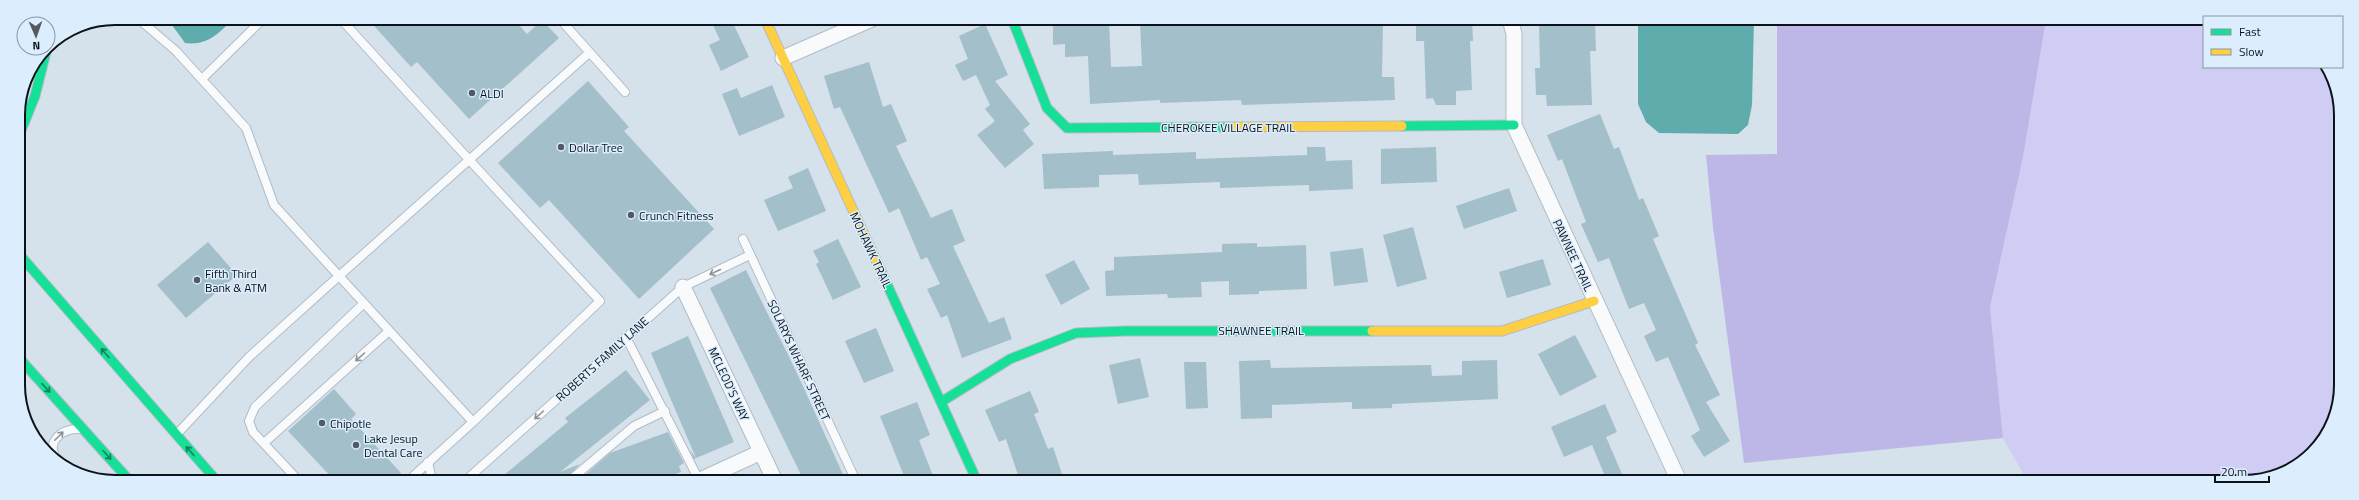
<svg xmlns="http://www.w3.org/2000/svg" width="2359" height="500" font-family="'Titillium Web',sans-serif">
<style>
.green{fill:#d0cdf5}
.forest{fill:#bcb7e7}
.water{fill:#5facad}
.building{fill:#a3bfca}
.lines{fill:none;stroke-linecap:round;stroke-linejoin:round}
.lane-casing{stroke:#b2bcc4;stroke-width:10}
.street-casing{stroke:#b2bcc4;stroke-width:17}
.fast-casing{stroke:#b2bcc4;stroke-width:11}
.slow-casing{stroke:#b2bcc4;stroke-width:11}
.lane{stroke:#f9fafc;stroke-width:8}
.street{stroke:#f9fafc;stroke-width:15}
.fast{stroke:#16e098;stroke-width:9}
.slow{stroke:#ffcf43;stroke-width:9}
.oneway{stroke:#8e9296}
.oneway2{stroke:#11845f}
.poi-dot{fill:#525b62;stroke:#dceefe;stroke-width:1.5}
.labels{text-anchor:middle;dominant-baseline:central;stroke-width:3;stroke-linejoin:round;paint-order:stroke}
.poi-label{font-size:12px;fill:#0b1319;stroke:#dceefe;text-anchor:start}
.street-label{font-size:12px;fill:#0b1319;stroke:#dceefe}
.rim{fill:none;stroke:#0b1319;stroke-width:2}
</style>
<rect width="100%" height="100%" fill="#d5e1eb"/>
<!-- green -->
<path class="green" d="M2046,20H2204V67H2324L2339,96V404L2328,433L2308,458L2281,475L2250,482H2028L2003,438L1990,307L2023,157Z"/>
<!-- forest -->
<path class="forest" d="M1777,19L2046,20L2023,157L1990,307L2003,438L1744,463L1713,227L1706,155L1777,154Z"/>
<!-- water -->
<path class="water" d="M167,18H234C219,33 208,46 185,43Z
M1638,19H1754L1752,105L1748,125L1738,134L1659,133L1646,122L1638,104Z"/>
<!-- building -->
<path class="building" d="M367,18H513L527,34L542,20L559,38L469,119L417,62L411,67Z
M727,19H731L749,57L721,71L709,45L720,40L713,25Z
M1053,19H1109L1111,67L1142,66L1140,22L1201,19H1383L1382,77H1394L1395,100L1242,105L1241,100L1160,103V100L1090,104L1088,56L1065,57V44L1053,45Z
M1416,19H1472L1473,41H1470L1472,90L1456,91V105H1436L1433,98L1426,99L1424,41H1416Z
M1595,22L1596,51H1590L1592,105L1547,106L1546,95H1536L1535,68H1540L1539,24Z
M985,24L1008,75L995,81L1030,124L1023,130L1034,144L1005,168L977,135L995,121L985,109L990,105L976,75L963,81L955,65L968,59L959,36Z
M869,62L883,107L891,104L907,141L896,146L931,218L952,209L965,241L953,246L989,323L1004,317L1012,339L962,358L947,315L941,318L927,289L940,284L927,257L921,260L899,208L889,213L840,107L834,109L824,76Z
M588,81L629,127L624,131L714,229L639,299L549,200L540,208L498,163Z
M772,85L785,117L739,136L722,94L737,88L741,98Z
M1600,114L1614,149L1619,147L1639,200L1643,198L1659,236L1653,239L1698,343L1695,345L1720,395L1706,402L1730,441L1704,457L1691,436L1700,430L1668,357L1656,362L1644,336L1656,330L1644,303L1629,309L1609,258L1598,262L1581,224L1586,222L1562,159L1558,161L1547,135Z
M1307,147H1325L1326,161L1352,160L1353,189L1309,191V185L1220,188V182L1139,185L1138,174L1099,175V187L1044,189L1042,154L1113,151V155L1196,152V159L1307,155Z
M1436,147L1437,182L1381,184V149Z
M808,168L826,211L778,231L764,200L793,188L788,177Z
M1509,188L1517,211L1464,229L1456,206Z
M1413,227L1427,279L1397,287L1383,235Z
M838,239L861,287L833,300L816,264L819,262L813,251Z
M208,242L237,275L186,318L157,285Z
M1257,243V247L1306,245L1307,289L1259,291V294L1229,295V281L1201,282L1202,297L1168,298L1167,294L1106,296L1105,271L1114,270V257L1222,252V244Z
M1363,248L1368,282L1334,286L1330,252Z
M1543,259L1551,285L1507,298L1499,272Z
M1074,260L1090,289L1061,305L1045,275Z
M746,270L796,371L846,481H804L710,288Z
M876,328L894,371L864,383L845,341Z
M1575,335L1597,377L1560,396L1538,354Z
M688,336L734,442L694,459L690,450L696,458L651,353Z
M1140,358L1149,397L1118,404L1109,365Z
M1270,360L1271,368L1431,365L1432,376L1462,375V361L1497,360L1498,399L1392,404V408L1352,409V402L1272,405V418L1241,419L1239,361Z
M1184,362H1206L1208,408L1186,409Z
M626,370L650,400L560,472L580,464L564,481L498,480L568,422L565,418Z
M334,389L356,414L351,419L401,473L393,480H334L288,431Z
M1030,391L1039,412L1034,414L1048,449L1053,447L1062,474L1043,481H1020L1006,439L999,442L985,410Z
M917,402L930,435L919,440L935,481H906L880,416Z
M1605,404L1617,432L1606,437L1625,481H1607L1592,445L1564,457L1551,427Z
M668,432L684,463L679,466L681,472L658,481H578L610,453Z"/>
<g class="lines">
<!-- lane casing -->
<g class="lane-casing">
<path id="lane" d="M127,18L141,21L176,51L246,128L274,205L339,276L249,357L177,434
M340,18C426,113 513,208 600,301L473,422L339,276L589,53
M559,18L625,92
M202,79L264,18
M743,239L856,481
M626,337L699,480
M264,443L389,331
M58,460C44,444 61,428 78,429
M428,462L432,480
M298,480L253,432L249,421L255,407L364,303
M409,480L473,422
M466,480L683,287L750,255
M569,481L634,426L665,411"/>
</g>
<!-- street casing -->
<g class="street-casing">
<path id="street" d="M1510,19L1514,34V125L1679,481
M783,58L872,19
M683,287L775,481
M698,481L761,452"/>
</g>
<!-- fast casing -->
<g class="fast-casing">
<path id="fast" d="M1012,19L1047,108L1067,128L1229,127
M1402,126L1514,125
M18,138L35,96L47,48
M19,254L216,480
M880,269L977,481
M20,359L129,480
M941,402L1010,359L1076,333L1126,331H1372"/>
</g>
<!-- slow casing -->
<g class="slow-casing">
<path id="slow" d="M765,19L880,269
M1229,127L1402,126
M1372,331H1502L1594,301"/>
</g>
<!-- lane -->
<use href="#lane" class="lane"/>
<!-- street -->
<use href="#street" class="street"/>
<!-- fast -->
<use href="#fast" class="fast"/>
<!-- slow -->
<use href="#slow" class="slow"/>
</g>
<!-- one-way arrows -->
<defs><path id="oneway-shaft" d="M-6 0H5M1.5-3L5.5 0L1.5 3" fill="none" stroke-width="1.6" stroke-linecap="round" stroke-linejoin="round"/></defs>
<g class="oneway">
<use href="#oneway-shaft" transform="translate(715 272) rotate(155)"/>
<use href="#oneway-shaft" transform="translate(360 357) rotate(138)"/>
<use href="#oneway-shaft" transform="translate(539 415) rotate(138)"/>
<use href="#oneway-shaft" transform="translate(59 436) rotate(-45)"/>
</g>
<g class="oneway2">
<use href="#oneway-shaft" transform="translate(105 353) rotate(-131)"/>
<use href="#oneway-shaft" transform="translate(46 388) rotate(47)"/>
<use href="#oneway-shaft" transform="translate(190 451) rotate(-131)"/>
<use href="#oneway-shaft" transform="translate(107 455) rotate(48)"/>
</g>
<!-- markers -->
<g class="poi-dot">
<circle cx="472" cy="93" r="4"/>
<circle cx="561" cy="147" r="4"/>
<circle cx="631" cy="215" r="4"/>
<circle cx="197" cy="280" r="4"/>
<circle cx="322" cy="423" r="4"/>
<circle cx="356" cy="445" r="4"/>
</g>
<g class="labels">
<!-- poi labels -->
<g class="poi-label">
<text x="480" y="93">ALDI</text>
<text x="569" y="147">Dollar Tree</text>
<text x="639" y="215">Crunch Fitness</text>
<text x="205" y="273">Fifth Third<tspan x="205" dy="14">Bank &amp; ATM</tspan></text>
<text x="330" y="423">Chipotle</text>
<text x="364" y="438">Lake Jesup<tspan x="364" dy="14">Dental Care</tspan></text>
</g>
<!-- street labels -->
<g class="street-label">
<text x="1228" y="127">CHEROKEE VILLAGE TRAIL</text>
<text transform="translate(871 250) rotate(65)">MOHAWK TRAIL</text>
<text transform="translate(1573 255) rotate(65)">PAWNEE TRAIL</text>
<text x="1261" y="330">SHAWNEE TRAIL</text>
<text transform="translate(602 359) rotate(-42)">ROBERTS FAMILY LANE</text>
<text transform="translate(799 360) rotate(65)">SOLARYS WHARF STREET</text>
<text transform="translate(729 384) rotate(65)">MCLEOD'S WAY</text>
</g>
</g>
<!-- crop -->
<path d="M0 0H2359V500H0ZM115 25H2244A90 90 0 0 1 2334 115V385A90 90 0 0 1 2244 475H115A90 90 0 0 1 25 385V115A90 90 0 0 1 115 25Z" fill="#dceefe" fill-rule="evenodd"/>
<path class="rim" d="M115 25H2244A90 90 0 0 1 2334 115V385A90 90 0 0 1 2244 475H115A90 90 0 0 1 25 385V115A90 90 0 0 1 115 25Z"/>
<!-- legend -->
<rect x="2203" y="16" width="140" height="52" fill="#dceefe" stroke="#8896a2"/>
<rect x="2211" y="29" width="20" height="6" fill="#16e098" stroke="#8896a2"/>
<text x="2239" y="36" font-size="12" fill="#0b1319">Fast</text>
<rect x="2211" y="49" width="20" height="6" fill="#ffcf43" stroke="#8896a2"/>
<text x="2239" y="56" font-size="12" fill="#0b1319">Slow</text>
<!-- north arrow -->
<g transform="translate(36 36) rotate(178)"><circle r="19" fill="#dceefe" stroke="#8896a2"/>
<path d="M0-3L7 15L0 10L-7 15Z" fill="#525b62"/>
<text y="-6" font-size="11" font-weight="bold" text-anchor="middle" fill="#0b1319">N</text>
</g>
<!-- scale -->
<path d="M2215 476v6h54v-6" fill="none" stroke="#0b1319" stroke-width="2"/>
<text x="2221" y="476" font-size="12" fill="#0b1319" stroke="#dceefe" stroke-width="3" paint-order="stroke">20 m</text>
</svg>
